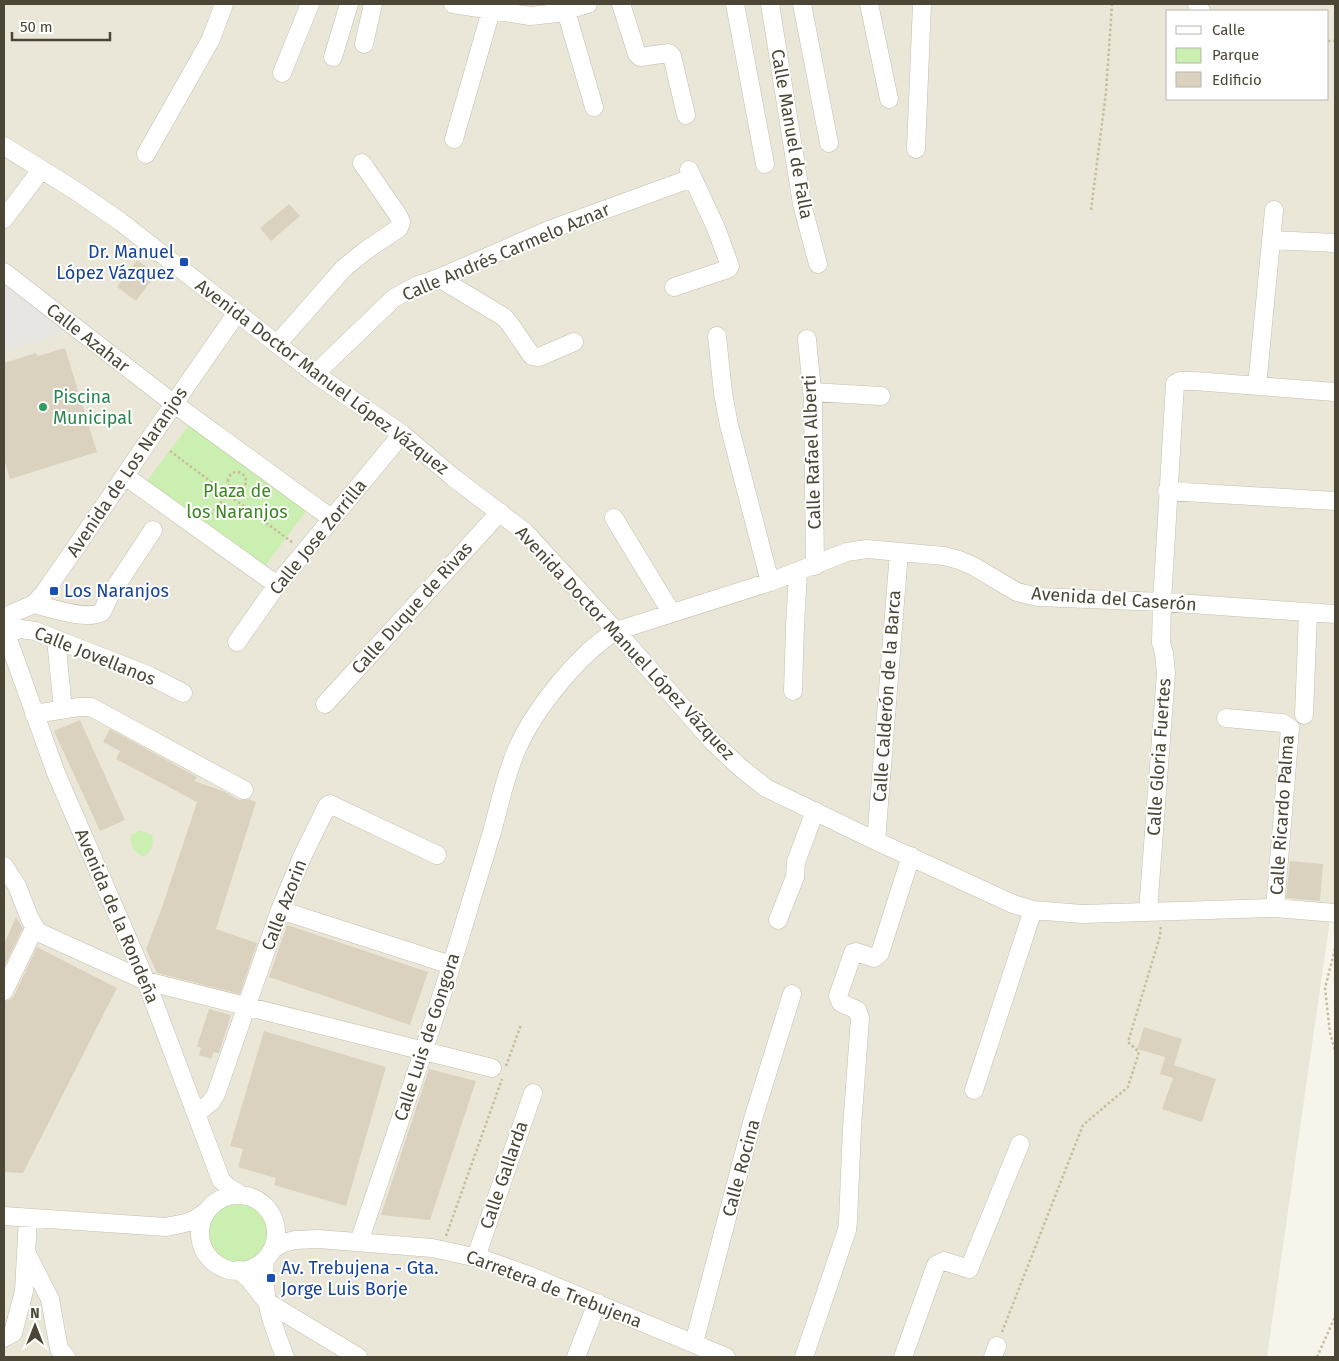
<svg xmlns="http://www.w3.org/2000/svg" width="1339" height="1361" font-family="'Fira Sans',sans-serif">
<style>
.residential{fill:#ebe7d8;fill-rule:evenodd}
.green{fill:#cbefb0}
.parking{fill:#e8e6e2}
.building{fill:#dad2bf}
.lines{fill:none;stroke-linecap:round;stroke-linejoin:round}
.minor-casing{stroke:#c4beac;stroke-width:19}
.path{stroke:#c7bd9b;stroke-width:2.5;stroke-dasharray:2.5 2.5;stroke-linecap:butt}
.minor{stroke:#fff;stroke-width:18}
.transit-dot{fill:#1a4fb4;stroke:#fff;stroke-width:2}
.leisure-dot{fill:#2e9e5b;stroke:#fff;stroke-width:2}
.labels{text-anchor:middle;dominant-baseline:central;stroke-width:4;stroke-linejoin:round;paint-order:stroke}
.street-label{font-size:18px;fill:#4c4637;stroke:#fff}
.transit-label{font-size:18px;fill:#164399;stroke:#fff;text-anchor:start}
.leisure-label{font-size:18px;fill:#27864d;stroke:#fff;text-anchor:start}
.park-label{font-size:18px;fill:#3d8622;stroke:#fff}
</style>
<rect width="100%" height="100%" fill="#f7f4eb"/>
<!-- residential -->
<path class="residential" d="M4,4H1335V920H1330L1267,1357H4ZM1168,11H1328V99H1168Z"/>
<!-- green -->
<path class="green" d="M192,421L309,507L263,569L146,482Z
M140,830L152,835C154,845 152,852 143,857C135,852 129,845 131,835Z
M207 1233a32 32 0 1 1 64 0a32 32 0 1 1-64 0Z"/>
<!-- parking -->
<path class="parking" d="M4,283L68,332L4,351Z"/>
<!-- building -->
<path class="building" d="M289,204L300,216L271,241L260,228Z
M137,260L156,274L136,301L117,287Z
M65,348L97,452L10,479L4,459V363L36,353L38,356Z
M80,720L125,820L100,831L54,731Z
M110,729L197,777L194,781L223,791L239,800L249,799L256,802L216,929L257,943L240,994L157,973L146,949L161,910L197,802L116,759L120,751L103,742Z
M1290,861L1323,864L1320,901L1286,898Z
M16,917L23,928L4,967V944Z
M287,925L428,972L410,1025L269,977Z
M37,947L117,988L23,1173L4,1172V1001L10,1000L14,996Z
M209,1009L231,1015L219,1053L214,1052L211,1059L199,1055L201,1048L197,1046Z
M1144,1027L1182,1039L1174,1065L1216,1079L1202,1122L1162,1109L1173,1078L1160,1074L1165,1057L1137,1049Z
M264,1031L386,1067L346,1206L274,1185L276,1178L238,1167L243,1149L230,1146Z
M429,1069L476,1081L430,1220L381,1215Z"/>
<g class="lines">
<!-- minor casing -->
<g class="minor-casing">
<path id="minor" d="M453,4L530,16L558,13L588,4
M621,4L637,54L640,57L669,53L672,56L686,115
M735,4L765,164
M770,4L802,204L818,264
M802,4L829,143
M869,4L889,99
M1197,4L1201,11
M566,11L594,107
M364,44L373,4
M333,57L349,4
M282,73L310,4
M454,139L491,11
M4,146L76,191L121,222L315,374L402,434L454,478L525,532L616,631L713,742L742,769L766,788L876,841L1013,904L1033,910L1082,914L1275,908L1335,913
M916,149L922,4
M146,154L211,39L224,4
M4,219L41,170
M1271,240L1335,243
M4,272L173,403L331,518
M439,278L504,317L510,324L532,356L539,357L574,342
M674,287L728,269L730,266L716,228L689,170
M717,336L723,393L729,425L770,582
M807,339L813,401L815,566
M278,343L344,268L365,251L399,228L401,222L398,215L362,163
M315,374L394,298L418,285L439,278L549,230L692,178
M1257,386L1274,210
M812,392L881,396
M125,476L277,585
M1167,491L1335,501
M614,518L671,612
M34,604C51,608 87,621 102,612L110,595L153,530
M4,617L34,604L44,593C109,500 172,405 237,313
M4,628L56,773L146,981L221,1180L228,1187L241,1195
M6,633L21,629L35,631L150,676L183,693
M56,639L63,709
M237,642L277,585L402,434
M793,691L795,626L798,572
M325,704L500,512
M34,714L79,707H91L244,790
M1304,715L1308,613
M1226,718L1282,723L1290,728L1275,908
M876,841L899,552
M4,866L17,886L30,919L38,932L146,981L492,1068
M280,910L451,965
M1148,911L1166,673L1164,653L1161,643L1162,602L1175,384L1180,381H1194L1335,392
M778,920L795,877L796,862L815,811
M4,991L35,927
M974,1090L1033,910
M196,1114L211,1102L216,1094L280,910L302,857L327,806L330,804L334,806L437,855
M200 1233a38 38 0 1 1 76 0a38 38 0 1 1-76 0Z
M4,1216L166,1227C188,1222 189,1225 208,1210
M359,1242C392,1143 427,1044 458,944C469,907 481,869 492,832C500,803 505,776 517,749C534,710 579,653 616,631L770,582L847,552L867,549L944,556L959,560L973,566L1017,592L1038,597L1162,602L1335,614
M273,1249L283,1243L295,1240L318,1239L432,1248L483,1259L533,1277L726,1357
M27,1254L50,1299L59,1349L66,1357
M476,1257L533,1093
M265,1260C261,1295 273,1326 285,1357
M239,1270L249,1279L267,1302L358,1357
M4,1338L13,1333L24,1291L28,1218
M694,1343L753,1119L792,994
M576,1357L597,1303
M804,1357L847,1230L848,1221L852,1128L860,1018L857,1010L841,1003L838,996L853,953L856,952L874,958L880,953L911,856
M903,1357L936,1265L944,1261L969,1269L1020,1144
M993,1357L997,1346"/>
</g>
<!-- path -->
<path class="path" d="M1328,41H1335
M1091,210L1106,92L1112,4
M170,451L293,543
M228 481a9 9 0 1 1 18 0a9 9 0 1 1-18 0Z
M208,519L232,488
M1335,949L1325,988L1330,1033L1335,1050
M506,1066L521,1025
M446,1236L502,1079
M1002,1332L1083,1125L1128,1087L1139,1052L1128,1042L1160,936L1161,925
M1317,1357L1335,1317"/>
<!-- minor -->
<use href="#minor" class="minor"/>
</g>
<!-- markers -->
<g class="transit-dot">
<rect x="179" y="257" width="10" height="10" rx="2.5"/>
<rect x="49" y="586" width="10" height="10" rx="2.5"/>
<rect x="266" y="1273" width="10" height="10" rx="2.5"/>
</g>
<circle class="leisure-dot" cx="43" cy="407" r="5"/>
<g class="labels">
<!-- street labels -->
<g class="street-label">
<text transform="translate(792 134) rotate(80)">Calle Manuel de Falla</text>
<text transform="translate(506 252) rotate(-23)">Calle Andrés Carmelo Aznar</text>
<text transform="translate(88 338) rotate(38)">Calle Azahar</text>
<text transform="translate(322 377) rotate(37)">Avenida Doctor Manuel López Vázquez</text>
<text transform="translate(812 452) rotate(-92)">Calle Rafael Alberti</text>
<text transform="translate(127 472) rotate(-56)">Avenida de Los Naranjos</text>
<text transform="translate(318 537) rotate(-51)">Calle Jose Zorrilla</text>
<text transform="translate(1114 599) rotate(4)">Avenida del Caserón</text>
<text transform="translate(412 608) rotate(-48)">Calle Duque de Rivas</text>
<text transform="translate(625 643) rotate(47)">Avenida Doctor Manuel López Vázquez</text>
<text transform="translate(95 656) rotate(22)">Calle Jovellanos</text>
<text transform="translate(887 696) rotate(-86)">Calle Calderón de la Barca</text>
<text transform="translate(1159 757) rotate(-86)">Calle Gloria Fuertes</text>
<text transform="translate(1282 815) rotate(-86)">Calle Ricardo Palma</text>
<text transform="translate(284 905) rotate(-69)">Calle Azorin</text>
<text transform="translate(117 916) rotate(67)">Avenida de la Rondeña</text>
<text transform="translate(427 1037) rotate(-72)">Calle Luis de Gongora</text>
<text transform="translate(741 1168) rotate(-75)">Calle Rocina</text>
<text transform="translate(504 1175) rotate(-71)">Calle Gallarda</text>
<text transform="translate(554 1289) rotate(21)">Carretera de Trebujena</text>
</g>
<!-- transit labels -->
<g class="transit-label">
<text x="174" y="252" text-anchor="end">Dr. Manuel<tspan x="174" dy="21">López Vázquez</tspan></text>
<text x="64" y="591">Los Naranjos</text>
<text x="281" y="1268">Av. Trebujena - Gta.<tspan x="281" dy="21">Jorge Luis Borje</tspan></text>
</g>
<!-- leisure labels -->
<g class="leisure-label">
<text x="53" y="397">Piscina<tspan x="53" dy="21">Municipal</tspan></text>
</g>
<!-- park labels -->
<g class="park-label">
<text x="237" y="491">Plaza de<tspan x="237" dy="21">los Naranjos</tspan></text>
</g>
</g>
<!-- border -->
<rect width="1339" height="1361" fill="none" stroke="#4c4637" stroke-width="10"/>
<!-- legend -->
<rect x="1166" y="10" width="162" height="90" fill="#ffffff" stroke="#b7b5af"/>
<rect x="1176" y="26" width="25" height="8" fill="#ffffff" stroke="#b7b5af"/>
<text x="1212" y="35" font-size="15" fill="#4c4637">Calle</text>
<rect x="1176" y="48" width="25" height="15" fill="#cbefb0" stroke="#b7b5af"/>
<text x="1212" y="60" font-size="15" fill="#4c4637">Parque</text>
<rect x="1176" y="72" width="25" height="15" fill="#dad2bf" stroke="#b7b5af"/>
<text x="1212" y="85" font-size="15" fill="#4c4637">Edificio</text>
<!-- north arrow -->
<g transform="translate(35 1326)" stroke="#ffffff" stroke-width="4" paint-order="stroke">
<path d="M0-4L9 19L0 12L-9 19Z" fill="#4c4637"/>
<text y="-8" font-size="14" font-weight="bold" text-anchor="middle" fill="#4c4637">N</text>
</g>
<!-- scale -->
<path d="M12 32v8h98v-8" fill="none" stroke="#4c4637" stroke-width="2.5"/>
<text x="20" y="32" font-size="15" fill="#4c4637" stroke="#ffffff" stroke-width="4" paint-order="stroke">50 m</text>
</svg>
